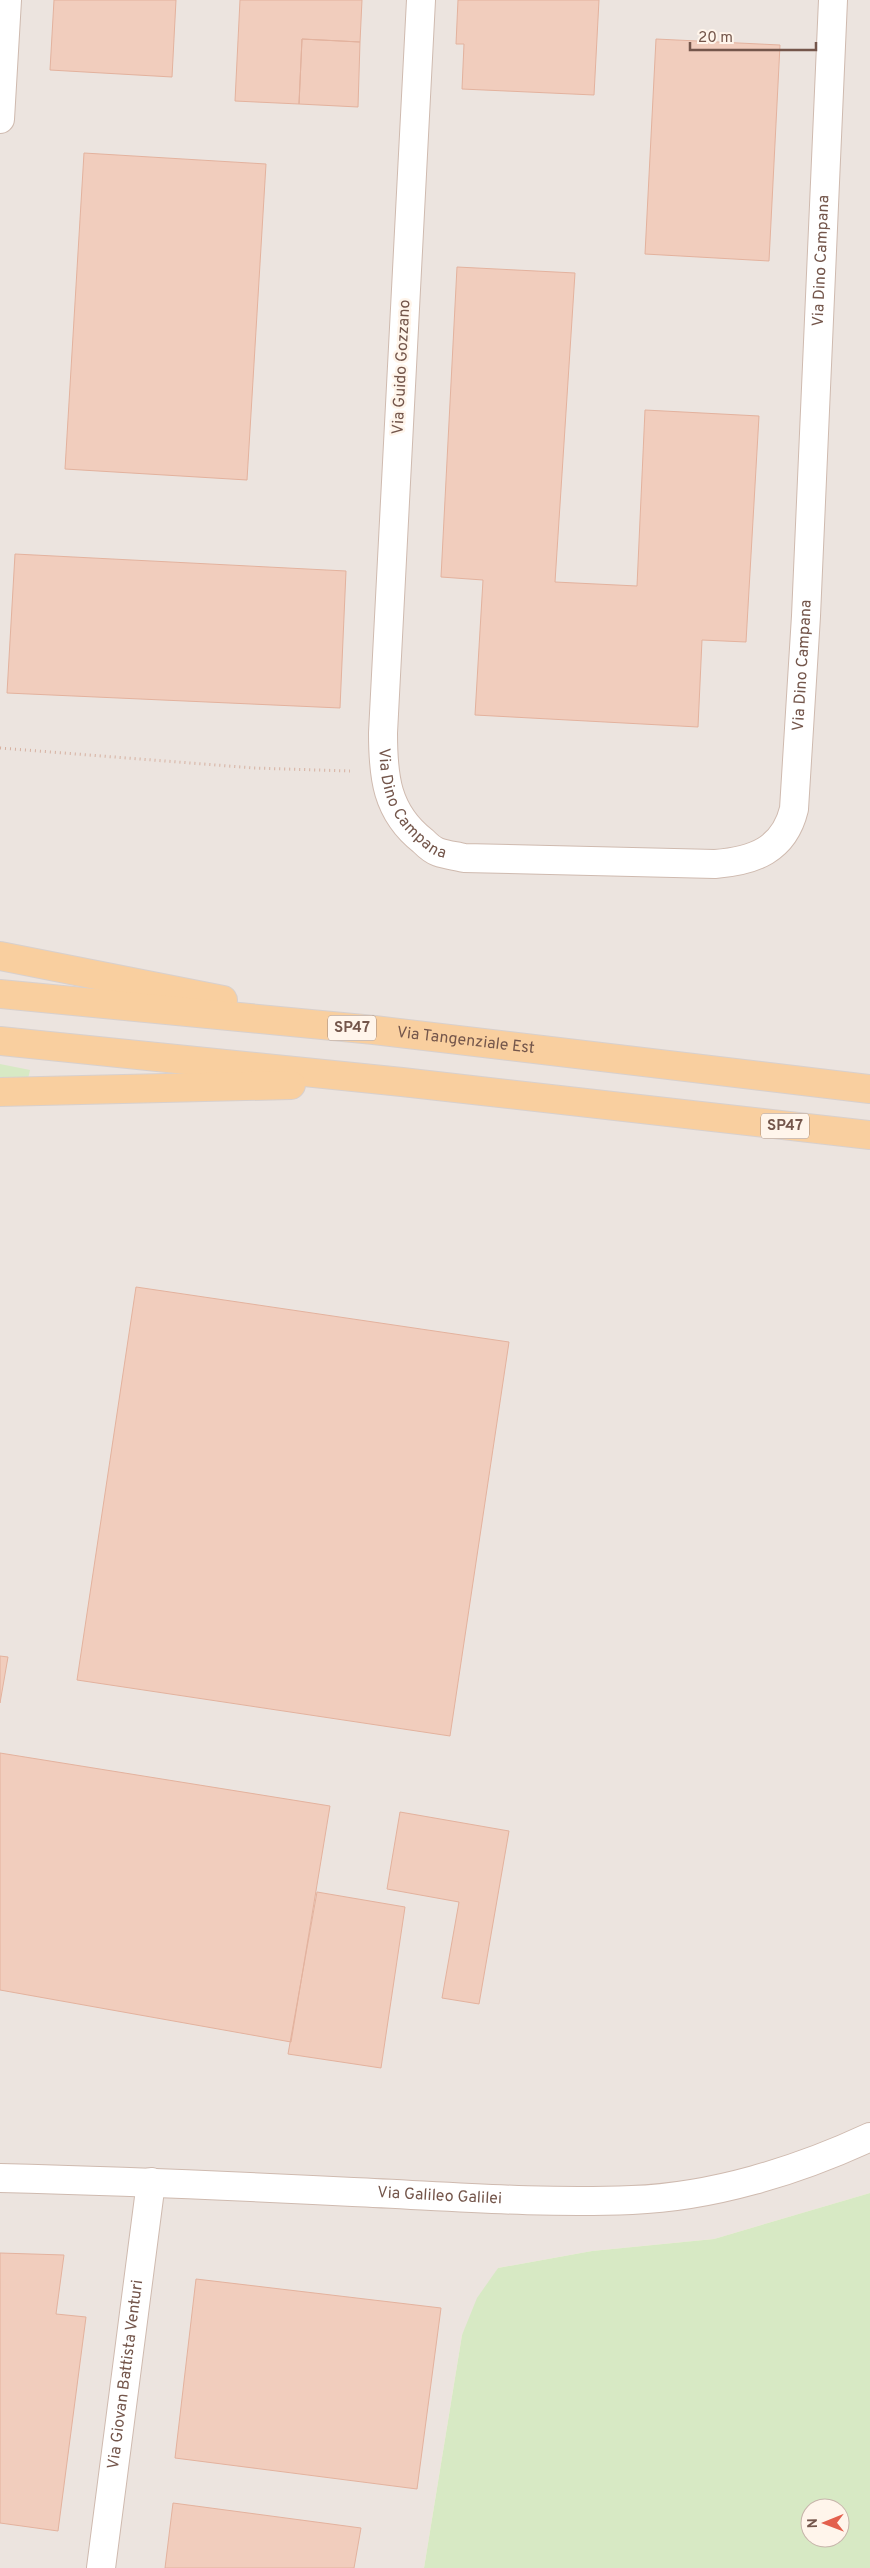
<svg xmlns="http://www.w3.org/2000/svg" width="870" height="2568" font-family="Overpass,sans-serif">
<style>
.industrial{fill:#ece4df}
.green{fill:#d7e9c4;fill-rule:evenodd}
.building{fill:#f1cdbd;stroke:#e3b29e}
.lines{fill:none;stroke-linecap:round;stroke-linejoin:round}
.street-casing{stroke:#cfbaaf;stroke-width:30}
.primary-casing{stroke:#d8d0cd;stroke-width:30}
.path{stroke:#d6b0a0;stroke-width:3;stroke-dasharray:1 4;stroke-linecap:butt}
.street{stroke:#fff;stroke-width:28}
.primary{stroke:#f9cf9f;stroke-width:28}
.labels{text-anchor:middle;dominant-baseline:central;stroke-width:5;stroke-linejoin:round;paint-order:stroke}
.shield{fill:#fff5eb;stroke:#9e867b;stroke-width:1}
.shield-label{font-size:15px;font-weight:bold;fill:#74564b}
.street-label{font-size:16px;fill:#74564b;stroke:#fff5eb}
</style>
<rect width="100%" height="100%" fill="#fcf1e5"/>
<!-- industrial -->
<path class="industrial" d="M0,0H870V2193L714,2239L592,2251L498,2268L462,2335L424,2568H0Z"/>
<!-- green -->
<path class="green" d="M0,1064L30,1070L28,1079L0,1078Z
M870,2193V2568H424L462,2335L477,2298L498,2268L592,2251L714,2239ZM810,2508H840V2538H810Z"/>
<!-- building -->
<path class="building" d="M54,0H176L172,77L50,70Z
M240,0H362L360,42L302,39L299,104L235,101Z
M458,0H599L594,95L462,89L464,44H456Z
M302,39L360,42L358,107L299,104Z
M656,39L780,45L769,261L645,254Z
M84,153L266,164L247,480L65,469Z
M457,267L575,273L555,582L637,586L645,410L759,416L746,642L702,640L698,727L475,715L483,580L441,577Z
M15,554L346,571L340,708L7,693Z
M136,1287L509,1342L450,1736L77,1680Z
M0,1656L8,1657L0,1703Z
M0,1753L330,1806L291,2042L0,1990Z
M400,1812L509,1831L479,2004L442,1998L459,1902L387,1889Z
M317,1892L405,1907L381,2068L288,2054Z
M0,2253L64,2255L56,2314L86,2317L58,2531L0,2523Z
M196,2279L441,2308L417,2489L175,2458Z
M173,2503L361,2528L354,2568H165Z"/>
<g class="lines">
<!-- street casing -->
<g class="street-casing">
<g id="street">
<path id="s1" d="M421,0L383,733C383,776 386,812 423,841C427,845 432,850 438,852C446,855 456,856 464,858L715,864C754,861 784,850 794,809L806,616L833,0"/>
<path d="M0,119L7,0"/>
<path id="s2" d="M0,2178C118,2181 236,2186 353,2192C446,2196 539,2204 632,2200C712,2197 797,2171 870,2137"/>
<path id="s3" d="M101,2568L151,2182"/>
</g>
</g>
<!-- primary casing -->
<g class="primary-casing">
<g id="primary">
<path d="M0,956L223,1000"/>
<path id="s4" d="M0,994L374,1030L870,1089"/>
<path d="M0,1041L402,1082L870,1135"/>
<path d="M0,1092L291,1085"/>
</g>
</g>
<!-- path -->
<path class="path" d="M0,748L254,768L350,771"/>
<!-- street -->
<use href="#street" class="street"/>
<!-- primary -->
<use href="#primary" class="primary"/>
</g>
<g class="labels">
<!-- shield labels -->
<g class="shield">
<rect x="328" y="1015.5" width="48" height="25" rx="4"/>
<rect x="761" y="1113.5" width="48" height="25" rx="4"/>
</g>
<g class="shield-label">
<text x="352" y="1028">SP47</text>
<text x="785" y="1126">SP47</text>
</g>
<!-- street labels -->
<g class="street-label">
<text stroke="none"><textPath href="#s1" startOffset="1804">Via Dino Campana</textPath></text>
<text transform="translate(402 367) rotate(-87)">Via Guido Gozzano</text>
<text stroke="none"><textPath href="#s1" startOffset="1399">Via Dino Campana</textPath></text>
<text stroke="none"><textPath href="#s1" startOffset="815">Via Dino Campana</textPath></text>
<text stroke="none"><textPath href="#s4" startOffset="468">Via Tangenziale Est</textPath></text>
<text stroke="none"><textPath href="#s2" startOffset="440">Via Galileo Galilei</textPath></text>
<text stroke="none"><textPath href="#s3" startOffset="195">Via Giovan Battista Venturi</textPath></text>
</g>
</g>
<!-- north arrow -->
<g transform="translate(825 2523) rotate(269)"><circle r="24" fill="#fff5eb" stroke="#c7b5ab"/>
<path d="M0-4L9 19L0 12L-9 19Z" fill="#e3604d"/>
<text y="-8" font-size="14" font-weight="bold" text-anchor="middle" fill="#74564b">N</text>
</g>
<!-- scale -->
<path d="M690 42v8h126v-8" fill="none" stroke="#74564b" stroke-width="2.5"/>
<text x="698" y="42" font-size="15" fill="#74564b" stroke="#fff5eb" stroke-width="4" paint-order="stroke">20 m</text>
</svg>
